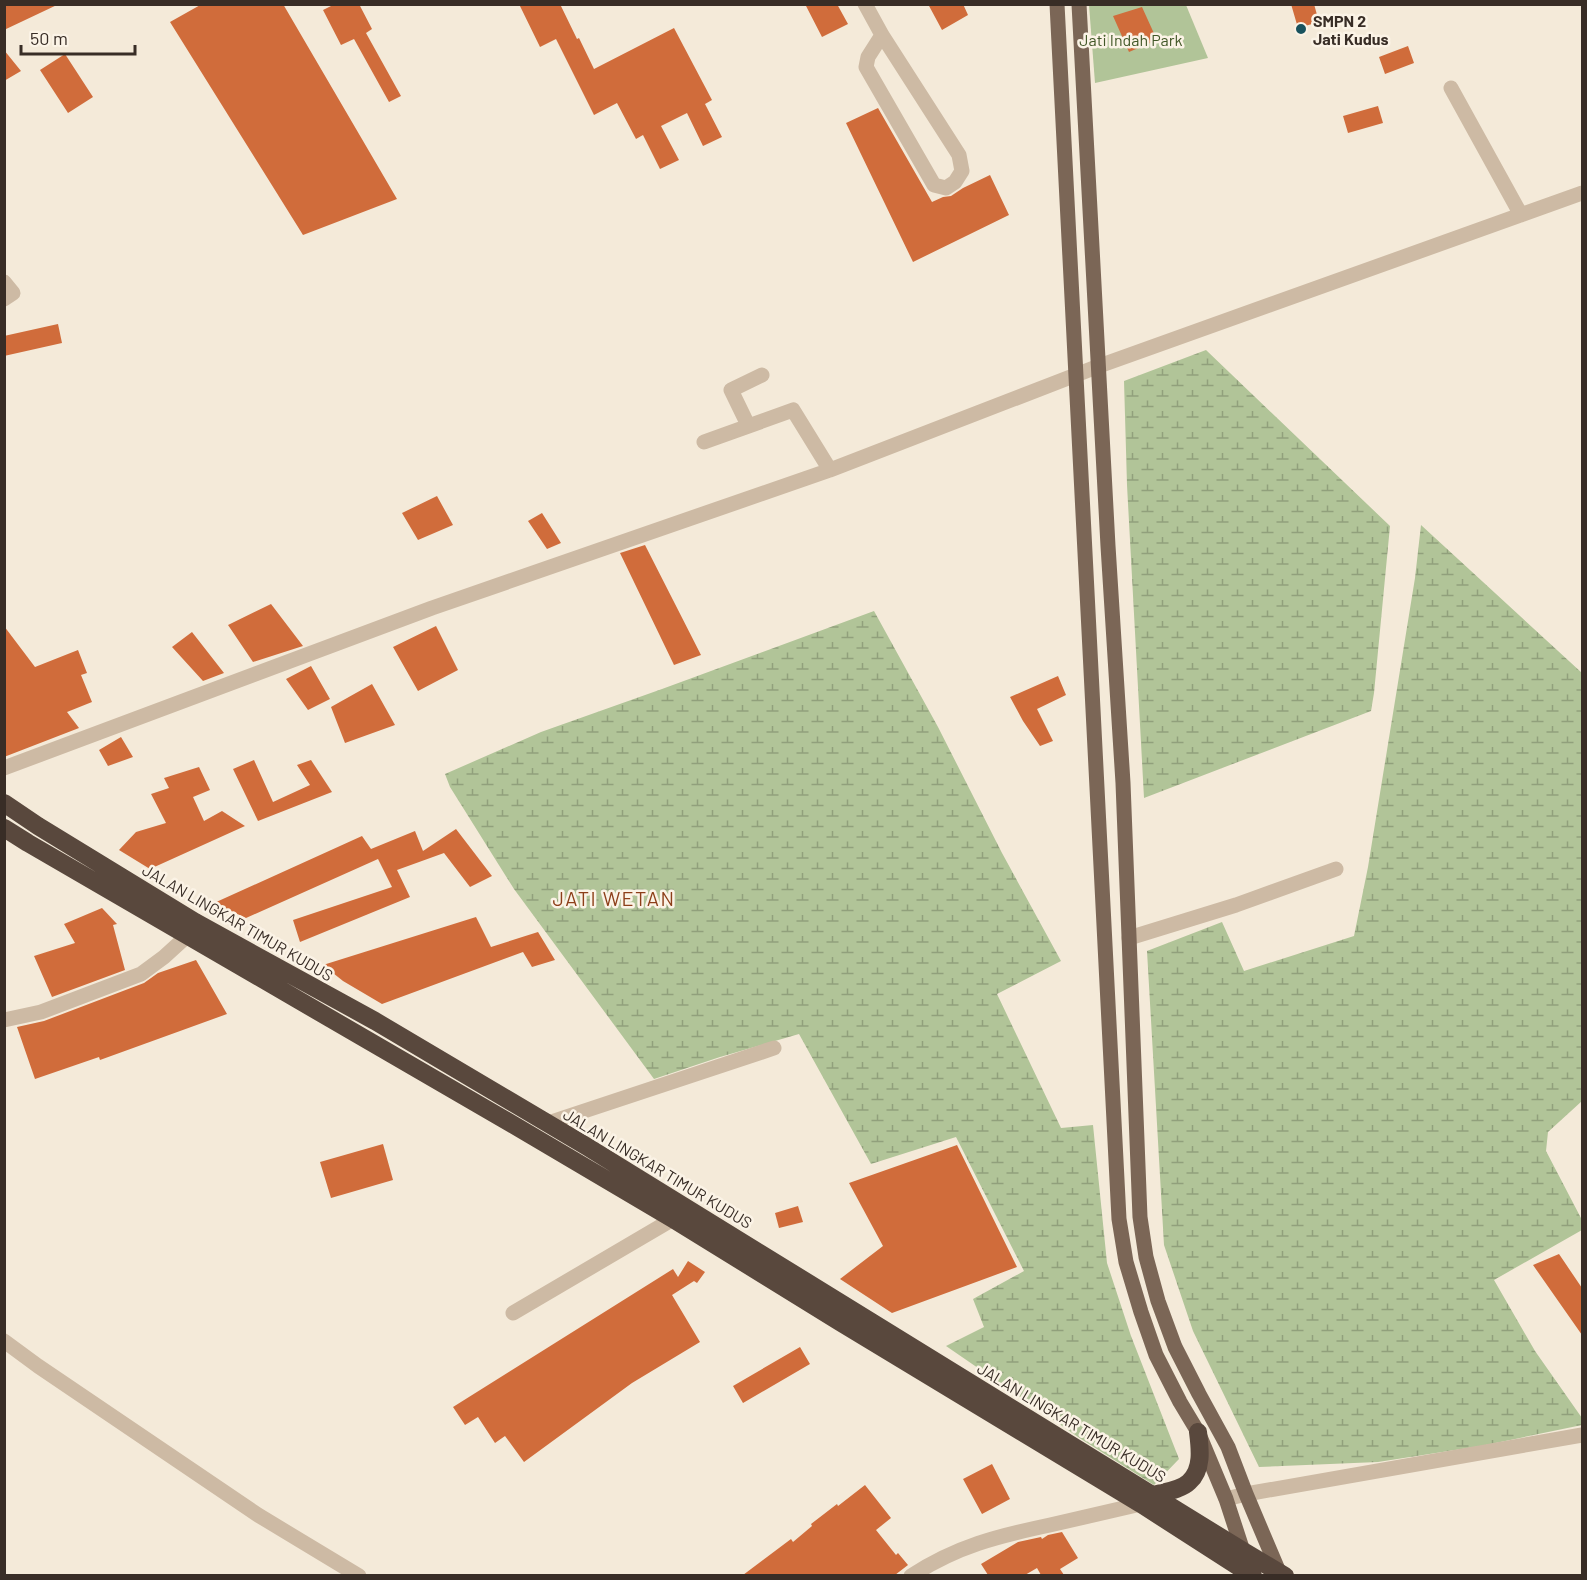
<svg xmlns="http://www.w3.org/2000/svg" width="1587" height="1580" font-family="Barlow,sans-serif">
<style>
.wetland{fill:url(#wetland-marsh)}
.park{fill:#b1c498}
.building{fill:#d06c3b}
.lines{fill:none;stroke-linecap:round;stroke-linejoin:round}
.minor{stroke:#cdbaa4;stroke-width:15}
.major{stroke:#7b6656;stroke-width:15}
.highway{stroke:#59483d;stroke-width:18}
.poi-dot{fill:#18525d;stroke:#fbf3e6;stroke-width:2}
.labels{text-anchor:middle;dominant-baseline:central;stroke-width:5;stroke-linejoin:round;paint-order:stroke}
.poi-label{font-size:16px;font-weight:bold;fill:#382d26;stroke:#fbf3e6;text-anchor:start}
.park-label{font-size:16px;fill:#425828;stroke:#fbf3e6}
.street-label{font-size:16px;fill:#382d26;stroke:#fbf3e6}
.quarter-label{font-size:20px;letter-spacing:1.5px;fill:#8d3f19;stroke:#fbf3e6}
</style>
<defs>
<pattern id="wetland-marsh" width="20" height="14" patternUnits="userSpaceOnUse" patternTransform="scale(1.5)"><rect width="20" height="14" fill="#b1c498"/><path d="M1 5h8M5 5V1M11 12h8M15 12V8" fill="none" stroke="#91a07c"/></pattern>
</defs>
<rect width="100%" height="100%" fill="#f4ead9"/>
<!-- wetland -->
<path class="wetland" d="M1206,350L1390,526L1374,693L1371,711L1144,798L1127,485L1124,381Z
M1421,525L1582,673V1101L1548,1132L1546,1151L1582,1220V1230L1494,1280L1535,1351L1582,1418V1425L1481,1446L1378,1462L1259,1467L1193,1331L1164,1245L1147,951L1222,922L1244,971L1354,936L1368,867L1415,578Z
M874,611L938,727L1002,853L1061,961L997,994L1061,1128L1093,1125L1107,1263L1131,1336L1179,1459L1154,1485L1081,1439L946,1346L984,1327L973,1299L1024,1271L956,1137L871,1164L799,1034L720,1057L654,1079L514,889L450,787L445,774L541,732L662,689Z"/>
<!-- park -->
<path class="park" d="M1089,5H1186L1208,58L1095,83Z"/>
<!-- building -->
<path class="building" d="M4,4H59L4,30Z
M202,4H283L397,199L303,235L170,22Z
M335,4H359L372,29L366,33L401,96L389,102L354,39L341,45L323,10Z
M519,4H560L577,39L579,38L594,69L674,28L712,100L705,104L722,137L703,146L687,113L661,126L679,160L660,169L643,135L636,139L617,103L594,115L556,39L540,47Z
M805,4H837L848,24L822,37Z
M928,4H963L968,15L942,30Z
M1291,4H1314L1319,22L1298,28Z
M1142,7L1157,40L1129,52L1113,16Z
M1408,46L1414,63L1385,74L1379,57Z
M4,50L21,71L4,81Z
M65,54L93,97L68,113L40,70Z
M1378,106L1383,123L1348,133L1343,116Z
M878,108L932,202L943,197L951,196L963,188L990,175L1009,215L913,262L846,123Z
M58,324L62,343L4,356V336Z
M437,496L453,525L418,540L402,513Z
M542,513L561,543L547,549L528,521Z
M645,545L701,655L674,665L620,553Z
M271,604L303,646L253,662L228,625Z
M4,626L35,667L78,650L87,673L81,675L92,702L67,712L79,728L4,757Z
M436,626L458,670L418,691L393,647Z
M192,632L224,673L203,681L172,647Z
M311,666L330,699L308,710L286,679Z
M1058,676L1066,695L1037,709L1053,741L1040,746L1023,721L1010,697Z
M372,684L395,725L345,743L331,707Z
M121,737L133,757L108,766L99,750Z
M254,760L273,802L310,785L297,765L311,760L332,792L258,821L233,769Z
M199,767L210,790L193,797L204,821L222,811L245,826L150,869L119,850L136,832L166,823L151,794L169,788L164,778Z
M456,829L492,876L470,887L444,853L397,870L410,897L300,942L293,920L392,887L378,859L246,918L214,903L362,836L371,849L415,831L423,851Z
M102,908L117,924L113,925L125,970L52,997L34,956L75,943L64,924Z
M476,917L491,947L538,932L555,960L532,967L523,952L382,1004L343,981L323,965Z
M196,960L227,1014L100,1060L99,1057L35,1079L17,1027L44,1021L144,983L158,973Z
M383,1144L393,1180L331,1198L320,1162Z
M957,1145L1017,1267L892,1313L840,1279L883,1246L849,1183Z
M798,1206L803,1222L779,1228L775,1213Z
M1559,1254L1582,1288V1335L1533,1265Z
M688,1261L705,1272L697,1283L694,1281L672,1295L700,1342L632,1383L524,1462L505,1436L495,1443L478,1417L465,1425L453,1407L673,1269L678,1277Z
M800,1347L810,1364L743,1403L733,1386Z
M992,1464L1010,1499L982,1514L963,1479Z
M865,1485L891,1518L876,1530L896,1555L898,1553L908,1565L895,1575H743L791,1539L793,1542L812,1526L811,1524L837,1504L838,1506Z
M1062,1532L1078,1558L1060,1569L1064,1575H1041L1037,1568L1025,1575H988L981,1564L1018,1542L1041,1537L1042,1539L1048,1535Z"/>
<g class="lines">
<!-- minor -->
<path class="minor" d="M865,4L882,35L959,155L962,171L955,182L946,188L934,185L866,67L868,57L882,35
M1451,88L1521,215
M4,282L13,293L4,299
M748,425L731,390L762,375
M704,442L793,410L830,470
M4,768L432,608L830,470L1099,366L1582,193
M1129,938L1236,905L1336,869
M4,1020L41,1012L141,974L164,957L187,936
M548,1123L774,1048
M513,1313L673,1219
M4,1341L38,1366L258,1515L359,1576
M1226,1499L1246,1494L1582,1435
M911,1576C957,1546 998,1536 1050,1525C1081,1518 1111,1511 1141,1504L1146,1500"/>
<!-- major -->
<path class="major" d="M1057,4L1119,1219L1126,1262L1141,1312L1156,1355L1180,1402L1198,1432L1226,1499L1243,1551L1239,1557
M1079,4L1108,546L1123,783L1140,1217L1146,1257L1158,1301L1175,1347L1199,1394L1228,1447L1246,1494L1279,1572L1277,1576"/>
<!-- highway -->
<path class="highway" d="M4,803L38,826L195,922L375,1021L586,1146L1243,1551L1285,1576
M4,828L28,843L512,1124L673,1219L840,1322L1141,1504L1253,1576
M1153,1495C1164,1492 1181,1490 1189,1482C1203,1470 1200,1448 1198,1432"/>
</g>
<!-- markers -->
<circle class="poi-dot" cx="1301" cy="29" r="6"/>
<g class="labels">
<!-- poi labels -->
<g class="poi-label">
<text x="1313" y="20">SMPN 2<tspan x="1313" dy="18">Jati Kudus</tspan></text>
</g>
<!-- park labels -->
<g class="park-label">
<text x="1131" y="39">Jati Indah Park</text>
</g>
<!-- street labels -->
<g class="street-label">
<text transform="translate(238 922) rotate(30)">JALAN LINGKAR TIMUR KUDUS</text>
<text transform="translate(658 1168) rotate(31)">JALAN LINGKAR TIMUR KUDUS</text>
<text transform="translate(1072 1422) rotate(31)">JALAN LINGKAR TIMUR KUDUS</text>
</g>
<!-- quarter labels -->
<g class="quarter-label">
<text x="614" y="898">JATI WETAN</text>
</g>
</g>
<!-- border -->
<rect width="1587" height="1580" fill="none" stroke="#382d26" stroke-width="12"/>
<!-- scale -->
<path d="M21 45v9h114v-9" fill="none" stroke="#382d26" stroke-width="3"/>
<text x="30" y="45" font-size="18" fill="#382d26" stroke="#fbf3e6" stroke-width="4.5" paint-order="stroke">50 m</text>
</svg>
